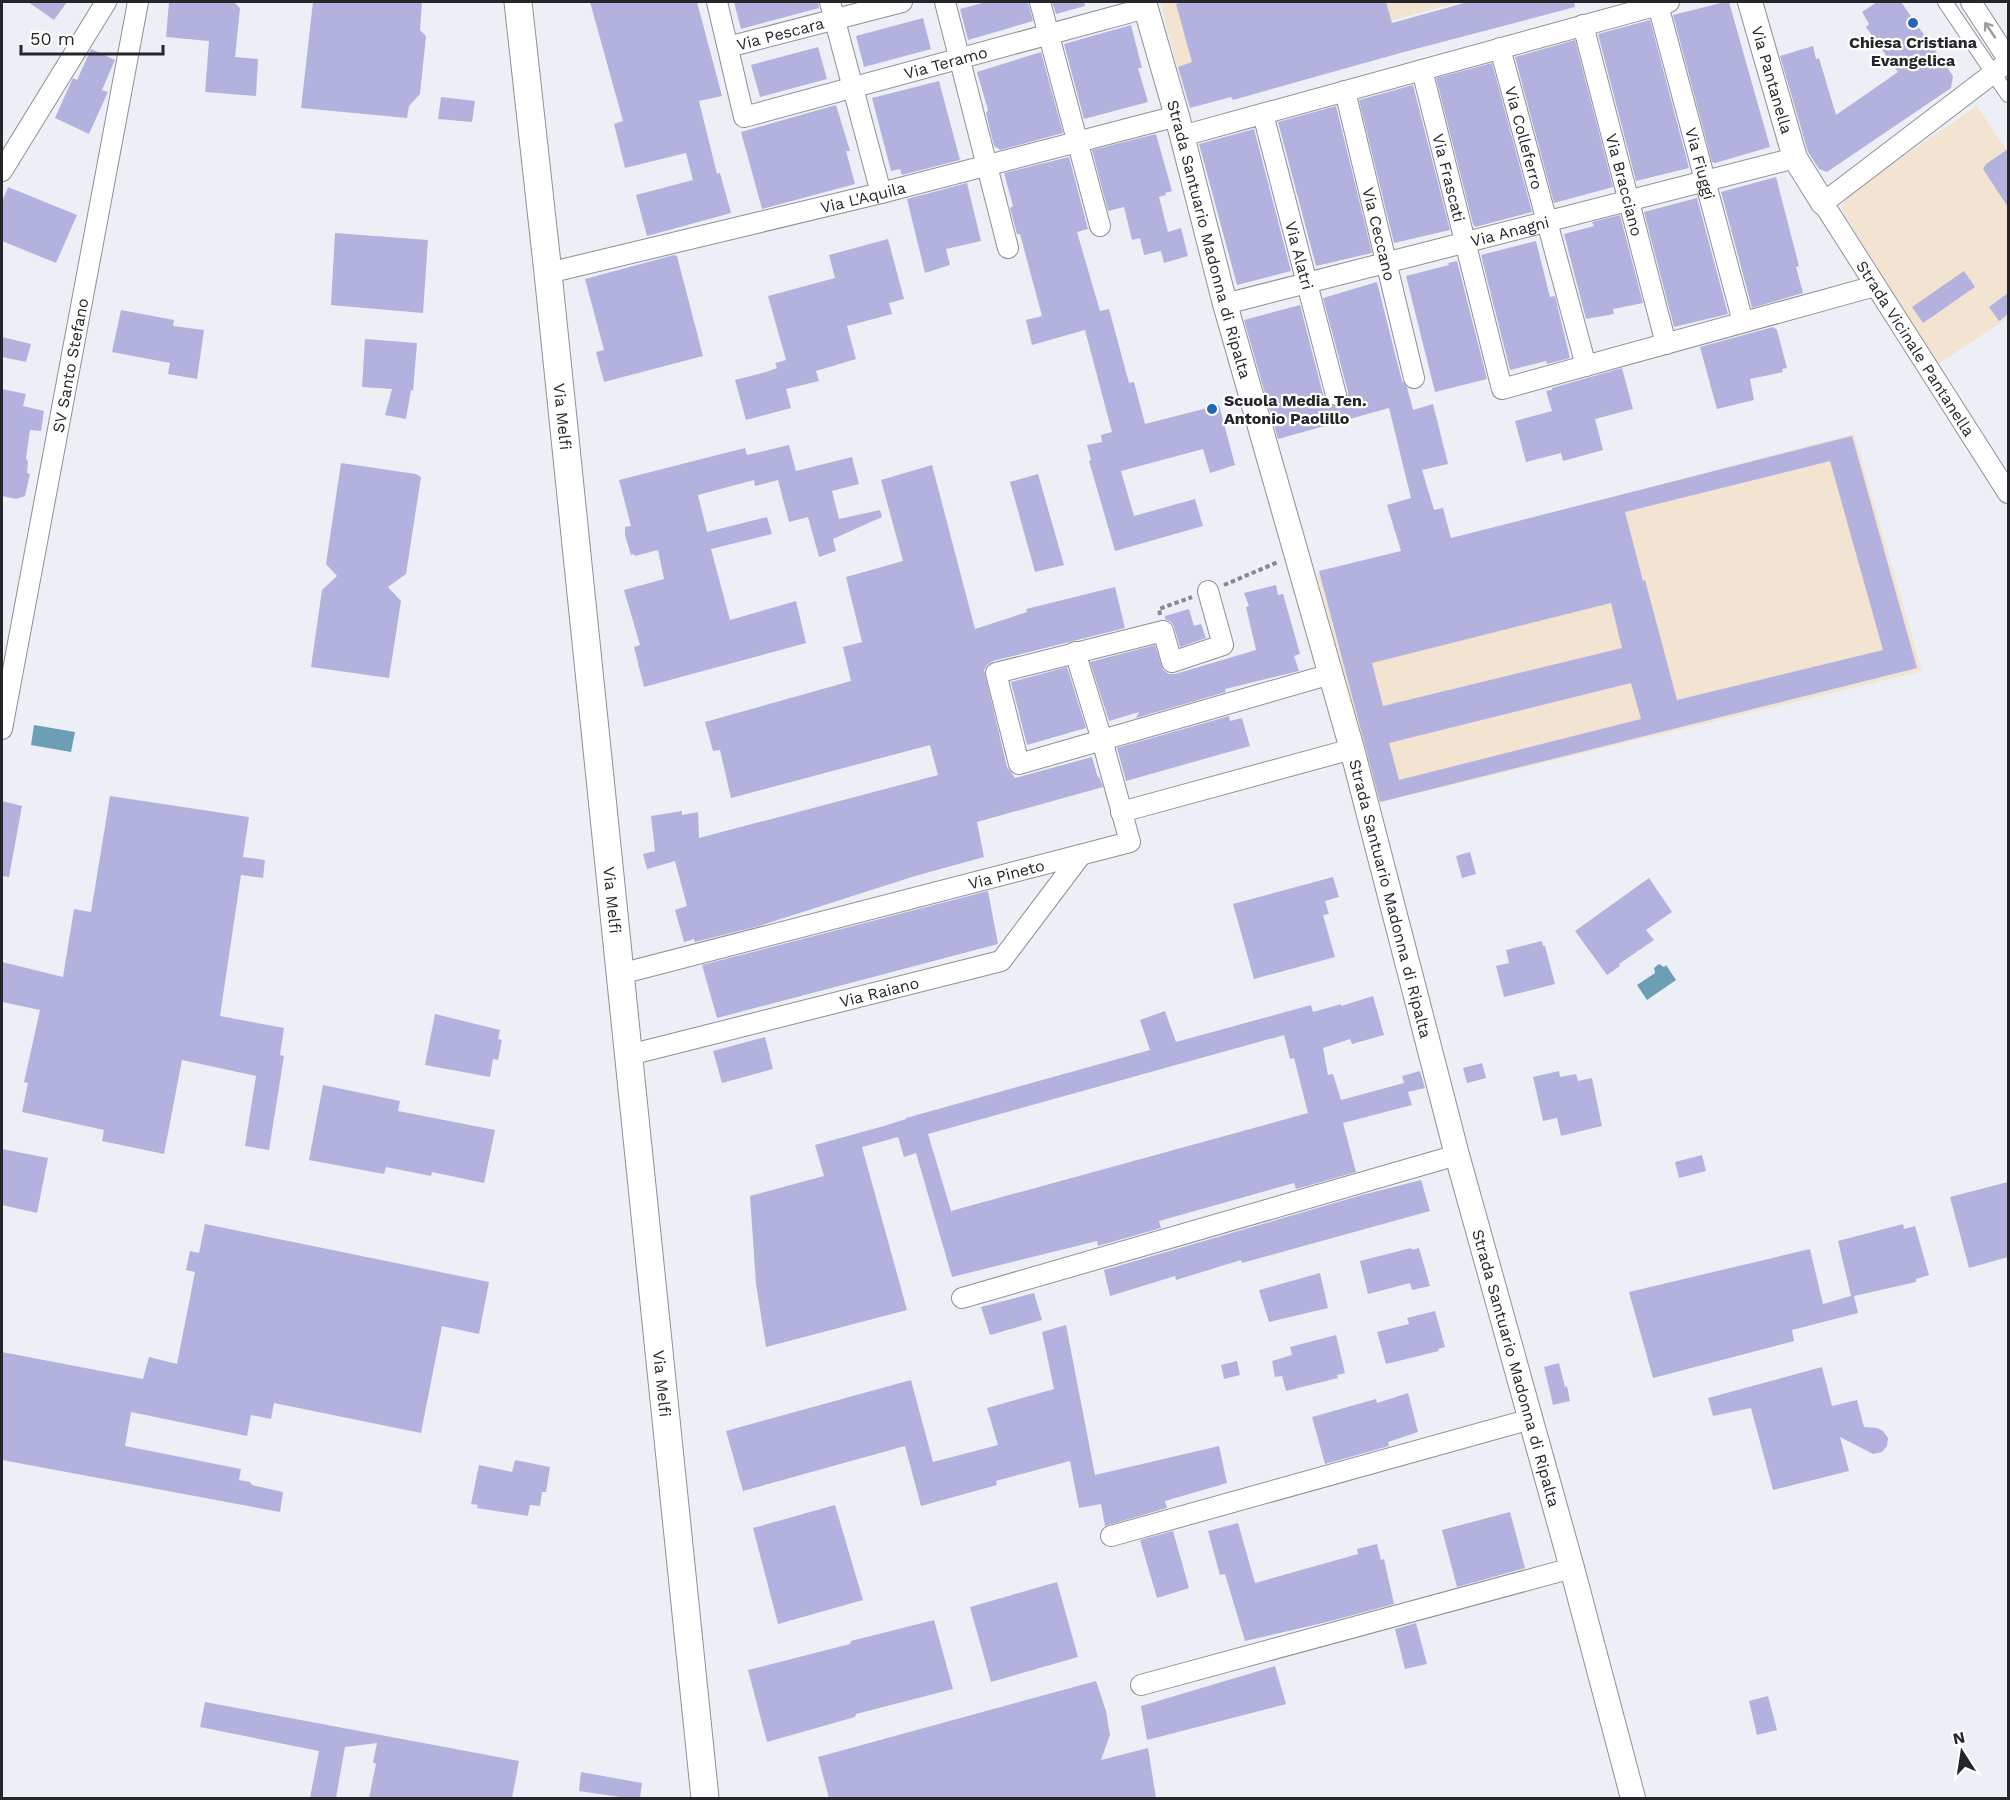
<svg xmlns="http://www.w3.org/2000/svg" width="2010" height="1800" font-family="'Work Sans',sans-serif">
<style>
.industrial{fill:#f3e3d1}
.water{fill:#6c9fb6}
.building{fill:#b3b2df;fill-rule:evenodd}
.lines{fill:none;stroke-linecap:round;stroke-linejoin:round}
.pedestrian-casing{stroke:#8d9096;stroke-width:16}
.minor-casing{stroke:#8d9096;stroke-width:22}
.tertiary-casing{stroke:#8d9096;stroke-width:26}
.secondary-casing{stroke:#8d9096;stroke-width:29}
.path{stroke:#87898e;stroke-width:4;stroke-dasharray:4.5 3;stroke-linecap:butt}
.pedestrian{stroke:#fff;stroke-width:14}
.minor{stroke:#fff;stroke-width:20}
.tertiary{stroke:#fff;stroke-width:24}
.secondary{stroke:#fff;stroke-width:27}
.oneway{stroke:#9d9d9f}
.poi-dot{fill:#2068b8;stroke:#fff;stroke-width:2}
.labels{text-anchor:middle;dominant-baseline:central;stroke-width:4.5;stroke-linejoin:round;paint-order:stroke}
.street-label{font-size:16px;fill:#252629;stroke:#fff}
.poi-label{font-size:16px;font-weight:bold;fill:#252629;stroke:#fff}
</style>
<rect width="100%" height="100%" fill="#edeff6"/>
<!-- industrial -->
<path class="industrial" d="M1160,2H1460L1180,77Z
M1977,106L2008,153V318L1938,364L1841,209L1847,194Z
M1854,434L1922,671L1377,803L1317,574Z"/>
<!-- water -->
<path class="water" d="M34,725L75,732L71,752L31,745Z
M1659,964L1664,967L1666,965L1676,980L1647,1000L1637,985L1655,973L1654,968Z"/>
<!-- building -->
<path class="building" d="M28,2H67L54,20Z
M169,2L235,3L240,8L235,57L258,59L256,96L205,92L209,41L166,37Z
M313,2H422L420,30L426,36L420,94L409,106L407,118L301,108Z
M590,2H697L722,96L699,101L717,174L720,173L731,213L647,236L636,195L693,180L686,153L625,168L614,124L623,121Z
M734,2H818L819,8L741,29Z
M986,2H1028L1033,21L968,40L960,9Z
M1052,2H1084L1085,6L1056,14Z
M1184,2H1386L1392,23L1468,2H1574L1575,7L1404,52L1233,100L1231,97L1190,108L1178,67L1192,62L1176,4Z
M1725,2H1729L1770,147L1715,163L1712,162L1673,15Z
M1877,2H1901L1953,76L1951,88L1827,172L1819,169L1808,152L1780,56L1813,46L1816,59L1819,58L1836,115L1898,72L1866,27L1869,24L1862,12Z
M923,18L931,49L864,67L856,36Z
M1650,20L1689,168L1636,181L1598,34Z
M1131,25L1142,68H1138L1148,102L1084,119L1064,44Z
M1575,40L1613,187L1554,203L1515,57Z
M818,47L827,79L760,97L751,65Z
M91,49L115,60L102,90L108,92L89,134L55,118L71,82L73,78L77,80Z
M1041,52L1063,133L1000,150L994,146L986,113L988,110L977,72Z
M1492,63L1532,212L1475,227L1473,224L1436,78Z
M939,81L960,160L902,175L900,169L891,171L872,98Z
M1413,85L1450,230L1394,243L1359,100Z
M441,97L475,101L472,122L438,119Z
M836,105L850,151H846L855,184L762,209L741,132Z
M1336,106L1372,253L1316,266L1278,122Z
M1254,129L1291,271L1237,285L1199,144Z
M1156,134L1172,191L1165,193L1166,195L1159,197L1168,232L1181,228L1188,256L1164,263L1161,251L1144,255L1140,238L1132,240L1124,207L1108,211L1092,150Z
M2008,149V207L1983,169L1986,164Z
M1069,157L1088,229L1077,232L1100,311L1109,309L1129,383L1134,382L1145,424L1219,405L1235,465L1210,473L1203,449L1121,471L1134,516L1195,499L1203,526L1115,551L1089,461L1091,460L1087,445L1102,442L1101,435L1112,432L1085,330L1032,345L1026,320L1042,316L1020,234H1017L1010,208L1013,206L1004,173Z
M1776,177L1799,266L1796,267L1803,293L1752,308L1721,192Z
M967,183L981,241L946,249L950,265L925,273L907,199Z
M8,187L77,215L56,263L2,241V202Z
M1697,198L1728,314L1674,327L1644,212Z
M1620,215L1643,303L1613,309L1614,314L1586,319L1564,234L1594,226L1592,222Z
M335,233L428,240L423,313L331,305Z
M888,239L904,299L889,303L892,314L847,326L856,359L816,371L819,381L786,389L791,408L746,420L735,380L766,372L777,368L775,363L786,360L768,296L835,278L829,255Z
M1536,241L1550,297L1555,296L1570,358L1547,364L1546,361L1510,370L1481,255Z
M674,255L677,256L703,356L604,382L596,352L604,350L585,279Z
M1457,261L1487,379L1435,392L1406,276L1449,265L1448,263Z
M1964,271L1975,287L1923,323L1912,307Z
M1377,282L1402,381L1407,387L1413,410L1433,404L1448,464L1422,470L1434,510L1443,508L1451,538L1852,436L1917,668L1380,802L1319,571L1401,551L1387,505L1411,498L1389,408L1278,439L1244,320L1300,305L1324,398L1327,403L1332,406H1340L1347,399L1348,392L1323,298ZM1830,461L1883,650L1677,700L1645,580L1643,581L1625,512ZM1611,603L1622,648L1383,706L1372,663ZM1631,683L1641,719L1399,780L1389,743Z
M2008,293V314L1999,321L1989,307Z
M121,310L174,320L173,326L204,330L197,379L168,374L170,363L112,352Z
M1773,327L1777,330L1787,368L1782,369L1783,372L1750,379L1754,400L1717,409L1700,347Z
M2,337L31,344L26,362L2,357Z
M365,339L417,343L413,391L411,390L406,419L385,415L392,389L362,387Z
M1622,368L1633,409L1595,419L1603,450L1563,461L1561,453L1526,462L1515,421L1552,411L1546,391L1552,390V388Z
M2,389L26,394L23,406L44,411L41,431L30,430L26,458L28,462L27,473L30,474L25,496L16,499L2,496Z
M789,445L796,471L852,457L859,484L832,491L839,519L880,510L882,517L833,539L836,551L819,557L808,517L789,522L778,480L755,486L754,480L698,495L707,532L767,517L772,534L711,549L730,620L796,601L806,643L644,687L634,647L640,645L624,590L664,579L658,550L635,556L634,554L631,555L625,535V527L631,526L619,480L745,448L747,455Z
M341,463L416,474L421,477L406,574L388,587L401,601L389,678L311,667L322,590L337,576L326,564Z
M932,465L975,629L1027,612L1026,609L1115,587L1125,628L993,661L987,665L984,670L1007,767L1015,778L1092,757L1098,778L1099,776L1103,787L977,822L984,857L915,876L759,926L695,942L694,939L684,942L675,910L687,906L675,861L647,869L643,854L655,851L651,816L682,811V815L698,812L699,838L938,775L930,745L731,798L720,750L713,751L705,722L851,681L843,647L862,642L846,577L903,561L881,480Z
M1038,474L1064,565L1035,572L1010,482Z
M1276,585L1278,595L1283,594L1300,654L1294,656L1299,671L1225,689L1226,692L1136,718L1139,712L1109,721L1090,662L1155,645L1163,670L1169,674H1175L1256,650L1246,607L1249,606L1244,593Z
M1189,609L1194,626L1201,624L1206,638L1180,647L1174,627L1171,622L1165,619V616Z
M1067,667L1086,728L1027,745L1011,682Z
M1229,716L1230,721L1242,718L1250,746L1126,781L1117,748Z
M110,796L249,817L243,857L265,860L263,878L241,875L220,1016L284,1028L280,1055L284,1056L269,1150L245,1146L256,1076L182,1060L164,1154L102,1141L104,1130L22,1112L28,1083L24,1082L40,1010L2,1002V962L63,977L74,909L91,912Z
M2,801L22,806L9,877L2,876Z
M1470,852L1476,874L1462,878L1456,856Z
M1333,877L1339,897L1325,901L1329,914L1323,915L1335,957L1254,979L1233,904Z
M1649,878L1672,912L1646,930L1654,940L1619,964L1620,966L1607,975L1575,931Z
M988,891L998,944L717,1018L702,965Z
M1542,941L1543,946H1545L1555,984L1504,997L1496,966L1509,963L1506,950Z
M1373,996L1384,1035L1352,1044L1350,1039L1323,1048L1328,1075L1333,1074L1341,1100L1404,1083L1402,1076L1420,1071L1425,1088L1408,1092L1412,1105L1343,1123L1356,1172L1296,1189L1294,1183L1159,1221L1161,1228L1098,1246L1097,1241L952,1277L916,1153L904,1157L898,1137L862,1147L907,1310L766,1347L756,1284L750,1196L824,1176L815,1145L884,1126L906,1119V1118L1150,1050L1140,1020L1165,1011L1176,1042L1311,1005L1313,1012L1341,1004V1006ZM1284,1035L1290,1059L1294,1058L1308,1113L951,1211L928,1134Z
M435,1014L500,1030L498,1039L502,1040L498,1060L493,1059L490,1077L425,1065Z
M765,1037L773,1069L722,1083L713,1051Z
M1482,1063L1486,1078L1467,1083L1463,1068Z
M1559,1071L1560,1077L1576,1074L1578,1081L1592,1078L1602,1126L1561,1136L1557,1118L1543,1121L1533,1077Z
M323,1085L400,1101L398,1111L495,1130L484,1183L432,1172L431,1176L386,1167L384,1174L309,1160Z
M2,1149L48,1158L37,1213L2,1205Z
M1702,1155L1706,1171L1679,1178L1675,1162Z
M1421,1180L1430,1211L1242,1263L1241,1260L1176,1280L1175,1276L1110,1296L1104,1270L1362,1195Z
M2008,1182V1257L1969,1268L1950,1197Z
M205,1224L489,1282L479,1334L442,1326L421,1433L274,1403L271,1419L251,1415L247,1436L131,1412L125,1446L241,1469L239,1480L250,1482L252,1485L283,1492L280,1512L2,1460V1352L143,1379L149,1357L177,1364L195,1272L186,1270L190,1251L199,1253Z
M1903,1224L1904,1229L1915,1226L1929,1275L1916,1279V1282L1854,1296L1858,1313L1792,1330L1794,1341L1653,1378L1629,1292L1810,1249L1823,1304L1851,1296L1838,1241Z
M1411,1248L1412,1250L1419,1248L1430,1286L1412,1290L1410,1283L1368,1294L1360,1261Z
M1320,1273L1328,1308L1269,1322L1259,1290Z
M1034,1293L1042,1320L990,1335L981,1307Z
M1435,1311L1445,1347L1438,1349L1439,1351L1386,1364L1377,1332L1409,1324L1407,1318Z
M1066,1325L1095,1475L1219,1446L1227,1483L1165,1501L1167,1508L1105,1526L1101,1504L1079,1508L1070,1461L996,1481L997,1485L921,1506L905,1446L743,1491L726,1431L911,1380L933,1462L998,1445L987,1408L1054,1389L1042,1332Z
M1336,1335L1345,1373L1337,1375L1338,1378L1286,1391L1282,1376L1275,1377L1272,1361L1292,1355L1290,1347Z
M1237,1361L1240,1375L1224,1379L1221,1365Z
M1559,1363L1565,1387L1567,1386L1570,1401L1553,1405L1544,1367Z
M1822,1367L1832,1406L1857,1400L1864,1427L1877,1428L1883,1431L1888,1438L1887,1446L1882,1452L1873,1454L1840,1437L1849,1471L1773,1490L1751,1408L1713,1416L1708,1398Z
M1408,1393L1418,1432L1388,1442L1389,1446L1325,1464L1312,1417L1376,1399L1377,1403Z
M515,1460L550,1467L546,1492H542L540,1506L530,1505L528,1516L477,1508L478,1505L471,1504L479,1465L512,1472Z
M835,1505L863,1600L778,1624L753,1528Z
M1510,1512L1525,1568L1457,1587L1442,1530Z
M1238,1523L1255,1583L1358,1554L1357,1549L1377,1544L1381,1560L1384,1559L1394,1604L1327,1622L1245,1641L1225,1574L1220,1575L1208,1531Z
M1173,1531L1189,1588L1157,1598L1140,1540Z
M1057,1582L1078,1657L991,1682L970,1607Z
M934,1620L953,1689L856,1714L855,1717L767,1742L748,1670L850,1644L851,1641Z
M1416,1623L1427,1664L1405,1669L1395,1629Z
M1275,1666L1286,1704L1147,1740L1141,1706Z
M1096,1681L1106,1711L1110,1735L1101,1760L1148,1748L1156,1798H829L818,1757Z
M1768,1696L1777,1730L1757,1735L1749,1701Z
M205,1702L519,1761L512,1798H369L376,1764L373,1762L377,1743L345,1747L336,1798H310L319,1751L200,1727Z
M581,1772L642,1783L640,1798H627L579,1791Z"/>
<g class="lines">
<!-- pedestrian casing -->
<g class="pedestrian-casing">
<path id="pedestrian" d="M1945,2L2008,95"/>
</g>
<!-- minor casing -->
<g class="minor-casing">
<g id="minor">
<path id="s1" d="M717,2L744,117L1146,8"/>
<path d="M830,2L881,193"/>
<path d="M945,2L1008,248"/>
<path d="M1040,2L1100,226"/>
<path d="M1971,2L2008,59"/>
<path id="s2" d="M1658,5L1743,322"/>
<path id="s3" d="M1583,25L1666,344"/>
<path id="s4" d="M728,47L902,2"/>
<path id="s5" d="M1500,48L1586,366"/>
<path id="s6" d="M2008,62L1823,203L2008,493"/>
<path id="s7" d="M1422,70L1502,389L1875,286"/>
<path id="s8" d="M1345,91L1414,378"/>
<path id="s9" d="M1263,114L1336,395"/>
<path d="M1182,136L1669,2"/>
<path d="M2,171L106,2"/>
<path id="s10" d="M548,273L881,193L1177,116"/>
<path id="s11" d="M1225,304L1795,158"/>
<path d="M1208,591L1223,645L1172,662L1163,631L996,673L1019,764L1331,674"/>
<path id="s12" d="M2,729L138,2"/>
<path d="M1121,812L1352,749"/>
<path id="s13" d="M620,974L1130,842L1102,740L1075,652"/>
<path id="s14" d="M629,1055L1001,961L1081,855"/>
<path d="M962,1298L1457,1155"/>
<path d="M1111,1536L1531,1419"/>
<path d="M1141,1685L1572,1568"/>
</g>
</g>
<!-- tertiary casing -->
<g class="tertiary-casing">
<g id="tertiary">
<path id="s15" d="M1144,2L1177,116L1225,304L1352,749L1457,1155L1572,1568L1633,1798"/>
<path id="s16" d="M1750,2L1795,158L1823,203"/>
</g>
</g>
<!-- secondary casing -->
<g class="secondary-casing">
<g id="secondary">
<path id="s17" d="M518,2L548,273L705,1798"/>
</g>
</g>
<!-- path -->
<path class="path" d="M1224,585L1278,562
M1160,615L1159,609L1192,597"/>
<!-- pedestrian -->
<use href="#pedestrian" class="pedestrian"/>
<!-- minor -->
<use href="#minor" class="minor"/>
<!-- tertiary -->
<use href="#tertiary" class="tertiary"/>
<!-- secondary -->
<use href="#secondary" class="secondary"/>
</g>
<!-- one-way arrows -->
<defs><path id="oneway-shaft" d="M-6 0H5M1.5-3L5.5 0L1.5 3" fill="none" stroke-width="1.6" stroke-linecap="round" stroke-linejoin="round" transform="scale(1.5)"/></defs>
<use class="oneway" href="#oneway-shaft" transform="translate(1990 30) rotate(-124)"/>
<!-- markers -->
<g class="poi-dot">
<circle cx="1913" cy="23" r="6"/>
<circle cx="1212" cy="409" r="6"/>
</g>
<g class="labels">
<!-- street labels -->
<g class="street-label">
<text stroke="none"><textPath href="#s4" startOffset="54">Via Pescara</textPath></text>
<text stroke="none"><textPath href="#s1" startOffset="327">Via Teramo</textPath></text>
<text stroke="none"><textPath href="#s16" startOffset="81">Via Pantanella</textPath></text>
<text stroke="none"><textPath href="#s5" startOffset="93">Via Colleferro</textPath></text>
<text stroke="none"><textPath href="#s2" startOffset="164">Via Fiuggi</textPath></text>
<text stroke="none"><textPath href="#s7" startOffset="111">Via Frascati</textPath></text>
<text stroke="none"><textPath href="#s3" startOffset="165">Via Bracciano</textPath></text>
<text stroke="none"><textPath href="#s10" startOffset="324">Via L'Aquila</textPath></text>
<text stroke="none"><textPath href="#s11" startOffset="294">Via Anagni</textPath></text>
<text stroke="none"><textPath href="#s8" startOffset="147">Via Ceccano</textPath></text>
<text stroke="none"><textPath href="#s15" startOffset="246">Strada Santuario Madonna di Ripalta</textPath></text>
<text stroke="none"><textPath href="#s9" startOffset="146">Via Alatri</textPath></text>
<text stroke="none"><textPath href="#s6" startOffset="405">Strada Vicinale Pantanella</textPath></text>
<text stroke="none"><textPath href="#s12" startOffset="370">SV Santo Stefano</textPath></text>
<text stroke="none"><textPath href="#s17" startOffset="417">Via Melfi</textPath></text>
<text stroke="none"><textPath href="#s13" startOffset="399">Via Pineto</textPath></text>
<text stroke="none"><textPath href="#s15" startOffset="930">Strada Santuario Madonna di Ripalta</textPath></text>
<text stroke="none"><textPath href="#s17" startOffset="903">Via Melfi</textPath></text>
<text stroke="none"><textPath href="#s14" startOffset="258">Via Raiano</textPath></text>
<text stroke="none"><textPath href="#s15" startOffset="1416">Strada Santuario Madonna di Ripalta</textPath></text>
<text stroke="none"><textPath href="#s17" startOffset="1389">Via Melfi</textPath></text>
</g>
<!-- poi labels -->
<g class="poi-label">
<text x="1913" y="42">Chiesa Cristiana<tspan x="1913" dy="18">Evangelica</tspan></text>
<text x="1224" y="400" text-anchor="start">Scuola Media Ten.<tspan x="1224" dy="18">Antonio Paolillo</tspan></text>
</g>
</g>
<!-- border -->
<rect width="2010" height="1800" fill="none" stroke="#252629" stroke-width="6"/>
<!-- north arrow -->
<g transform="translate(1962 1752) rotate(348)" stroke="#ffffff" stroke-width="4.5" paint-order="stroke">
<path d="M0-4.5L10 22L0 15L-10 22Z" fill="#252629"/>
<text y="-9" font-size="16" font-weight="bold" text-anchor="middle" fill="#252629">N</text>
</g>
<!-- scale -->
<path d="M21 45v9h142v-9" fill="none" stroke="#252629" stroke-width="3"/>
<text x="30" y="45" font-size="18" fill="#252629" stroke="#ffffff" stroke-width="4.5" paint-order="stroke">50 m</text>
</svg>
